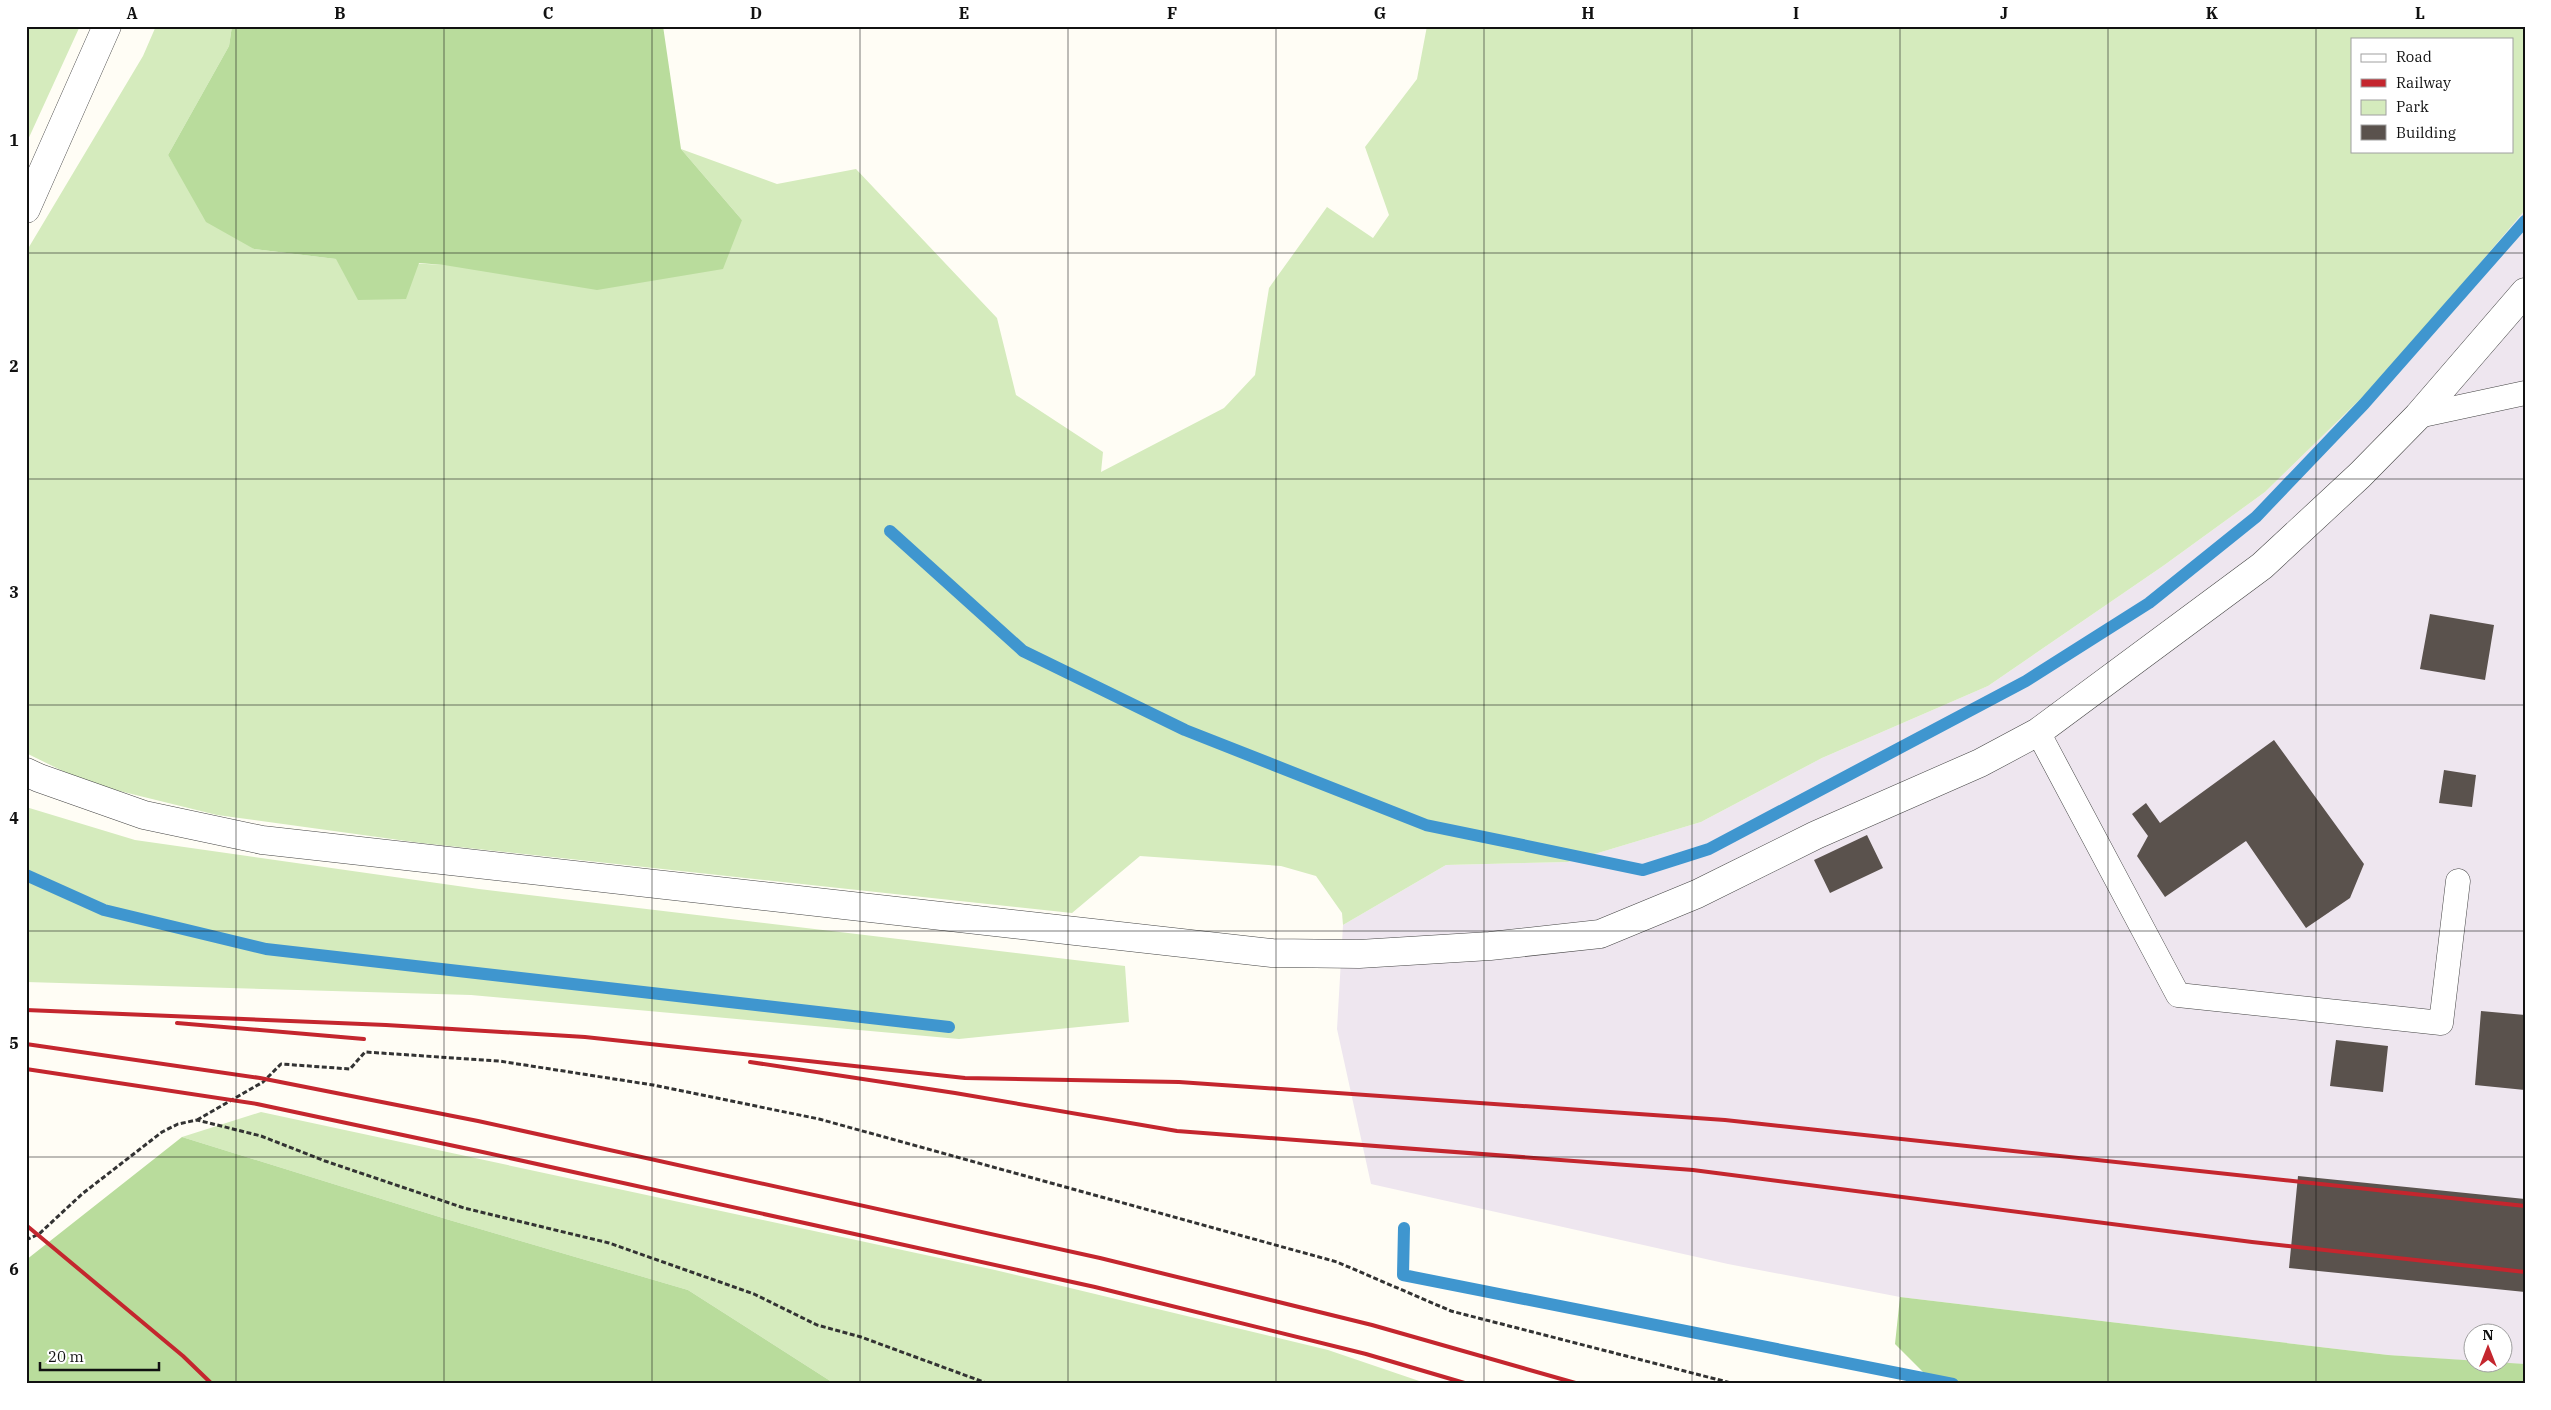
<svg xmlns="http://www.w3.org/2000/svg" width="2551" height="1410" font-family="'IBM Plex Serif',serif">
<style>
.industrial{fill:#eee6ef}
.green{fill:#d5ebbd;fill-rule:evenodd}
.forest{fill:#b9dc9c}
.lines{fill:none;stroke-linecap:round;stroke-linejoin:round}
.stream{stroke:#3f96cf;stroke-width:12}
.building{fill:#5a524d}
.service-casing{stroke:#444;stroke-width:25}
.minor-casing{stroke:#444;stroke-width:29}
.path{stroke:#333;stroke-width:3;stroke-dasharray:5 2.5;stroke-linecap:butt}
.service{stroke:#fff;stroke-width:24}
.minor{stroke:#fff;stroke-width:28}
.rail{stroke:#c4262e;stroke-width:4}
.grid{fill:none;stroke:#111;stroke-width:1;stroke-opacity:0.55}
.neatline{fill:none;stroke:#111;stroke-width:2}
.grid-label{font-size:16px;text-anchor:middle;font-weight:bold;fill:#111}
</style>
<rect width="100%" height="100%" fill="#fffdf5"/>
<!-- industrial -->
<path class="industrial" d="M2525,210V1364L2497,1363L2504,1362V1332H2474L2473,1361L2388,1355L1900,1297L1728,1264L1371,1184L1337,1029L1343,925L1446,865L1568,862L1701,822L1822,758L1988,686L2163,566L2265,492L2388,372Z"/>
<!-- green -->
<path class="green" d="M26,26H80L26,144Z
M156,26H232L229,46L168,155L185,183L254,249L336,259L444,265L742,220L681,149L777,184L856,169L997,318L1016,395L1103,452L1101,472L1224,408L1255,375L1269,288L1327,207L1373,238L1389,215L1365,147L1417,79L1427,26H2525V210L2388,372L2265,492L2163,566L1988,686L1822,758L1701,822L1568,862L1446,865L1343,925L1342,913L1316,876L1281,866L1140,856L1072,913L421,843L217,815L87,783L26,753V252L143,56ZM2352,39H2512V151H2352Z
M26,807L135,840L479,889L1125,966L1129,1022L959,1039L471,995L26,982Z
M261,1112L995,1270L1328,1350L1428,1384H835L688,1290L446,1219L182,1137Z"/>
<!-- forest -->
<path class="forest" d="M232,26H663L681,149L742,220L723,269L597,290L444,265L419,263L406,299L358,300L336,259L254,249L206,222L168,155L229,46Z
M182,1137L446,1219L688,1290L835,1384H26V1260Z
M1900,1297L2388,1355L2525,1364V1384H1935L1895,1344Z"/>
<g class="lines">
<!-- stream -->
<path class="stream" d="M890,531L1023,651L1185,730L1426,825L1643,870L1709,849L2026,681L2149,603L2256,517L2364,404L2525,221
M26,875L104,910L266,949L949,1027
M1404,1228L1403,1275L1953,1384"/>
</g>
<!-- building -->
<path class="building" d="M2430,614L2494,625L2485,680L2420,669Z
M2274,740L2364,864L2350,898L2306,928L2246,841L2165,897L2137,856L2148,836L2132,814L2146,803L2160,823Z
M2444,770L2476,775L2472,807L2439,803Z
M1867,835L1883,868L1830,893L1814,860Z
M2481,1011L2525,1015V1090L2475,1085Z
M2336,1040L2388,1046L2383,1092L2330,1086Z
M2298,1176L2525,1199V1292L2289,1268Z"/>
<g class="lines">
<!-- service casing -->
<g class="service-casing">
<path id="service" d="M2418,416L2525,393
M2038,732L2178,995L2441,1023L2458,881"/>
</g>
<!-- minor casing -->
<g class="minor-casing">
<path id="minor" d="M26,209L107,26
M26,772L39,778L144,815L262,840L1272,953L1359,954L1490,946L1600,934L1697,894L1816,835L1980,763L2038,732L2262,566L2360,475L2418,416L2525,292"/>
</g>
<!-- path -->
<path class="path" d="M197,1120L263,1082L281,1064L350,1069L365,1052L499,1061L653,1085L819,1119L1337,1262L1451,1311L1735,1384
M26,1240L39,1234L82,1194L162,1132L178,1124L197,1120L261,1136L325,1161L464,1208L609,1243L754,1294L817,1325L861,1337L989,1384"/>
<!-- service -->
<use href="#service" class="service"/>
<!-- minor -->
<use href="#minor" class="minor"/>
<!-- rail -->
<path class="rail" d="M26,1010L386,1025L585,1037L965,1078L1179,1082L1725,1120L2525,1206
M177,1023L364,1039
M26,1044L260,1078L478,1121L1100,1258L1372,1325L1579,1384
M750,1062L955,1093L1177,1131L1693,1170L2252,1242L2525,1272
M26,1069L257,1104L478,1151L1095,1287L1366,1354L1468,1384
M26,1225L183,1356L212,1384"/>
</g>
<!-- grid -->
<path class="grid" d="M236,26V1384M444,26V1384M652,26V1384M860,26V1384M1068,26V1384M1276,26V1384M1484,26V1384M1692,26V1384M1900,26V1384M2108,26V1384M2316,26V1384M26,253H2525M26,479H2525M26,705H2525M26,931H2525M26,1157H2525"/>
<!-- border -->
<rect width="2551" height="1410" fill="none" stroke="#ffffff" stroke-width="55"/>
<!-- legend -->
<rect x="2351" y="38" width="162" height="115" fill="#ffffff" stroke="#a0a0a0"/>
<rect x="2361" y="54" width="25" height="8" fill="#ffffff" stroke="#a0a0a0"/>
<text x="2396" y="62" font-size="15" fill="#111111">Road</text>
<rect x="2361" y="79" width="25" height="8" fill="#c4262e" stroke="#a0a0a0"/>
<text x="2396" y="88" font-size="15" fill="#111111">Railway</text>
<rect x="2361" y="100" width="25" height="15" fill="#d5ebbd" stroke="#a0a0a0"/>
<text x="2396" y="112" font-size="15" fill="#111111">Park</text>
<rect x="2361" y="125" width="25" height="15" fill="#5a524d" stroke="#a0a0a0"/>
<text x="2396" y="138" font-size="15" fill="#111111">Building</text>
<!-- north arrow -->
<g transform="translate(2488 1348)"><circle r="24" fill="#ffffff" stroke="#a0a0a0"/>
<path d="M0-4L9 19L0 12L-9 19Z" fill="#c4262e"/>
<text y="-8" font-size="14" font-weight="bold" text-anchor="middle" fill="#111111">N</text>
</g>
<!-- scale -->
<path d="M40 1362v8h119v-8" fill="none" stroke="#111111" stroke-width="2.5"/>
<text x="48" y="1362" font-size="15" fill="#111111" stroke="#ffffff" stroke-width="4" paint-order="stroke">20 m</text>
<rect x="28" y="28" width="2496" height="1354" class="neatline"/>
<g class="grid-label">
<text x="132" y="19">A</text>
<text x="340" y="19">B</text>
<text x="548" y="19">C</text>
<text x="756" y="19">D</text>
<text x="964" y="19">E</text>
<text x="1172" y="19">F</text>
<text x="1380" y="19">G</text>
<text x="1588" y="19">H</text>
<text x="1796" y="19">I</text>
<text x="2004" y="19">J</text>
<text x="2212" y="19">K</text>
<text x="2420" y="19">L</text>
<text x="14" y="146">1</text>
<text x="14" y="372">2</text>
<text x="14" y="598">3</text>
<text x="14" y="824">4</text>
<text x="14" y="1049">5</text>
<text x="14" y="1275">6</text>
</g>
</svg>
